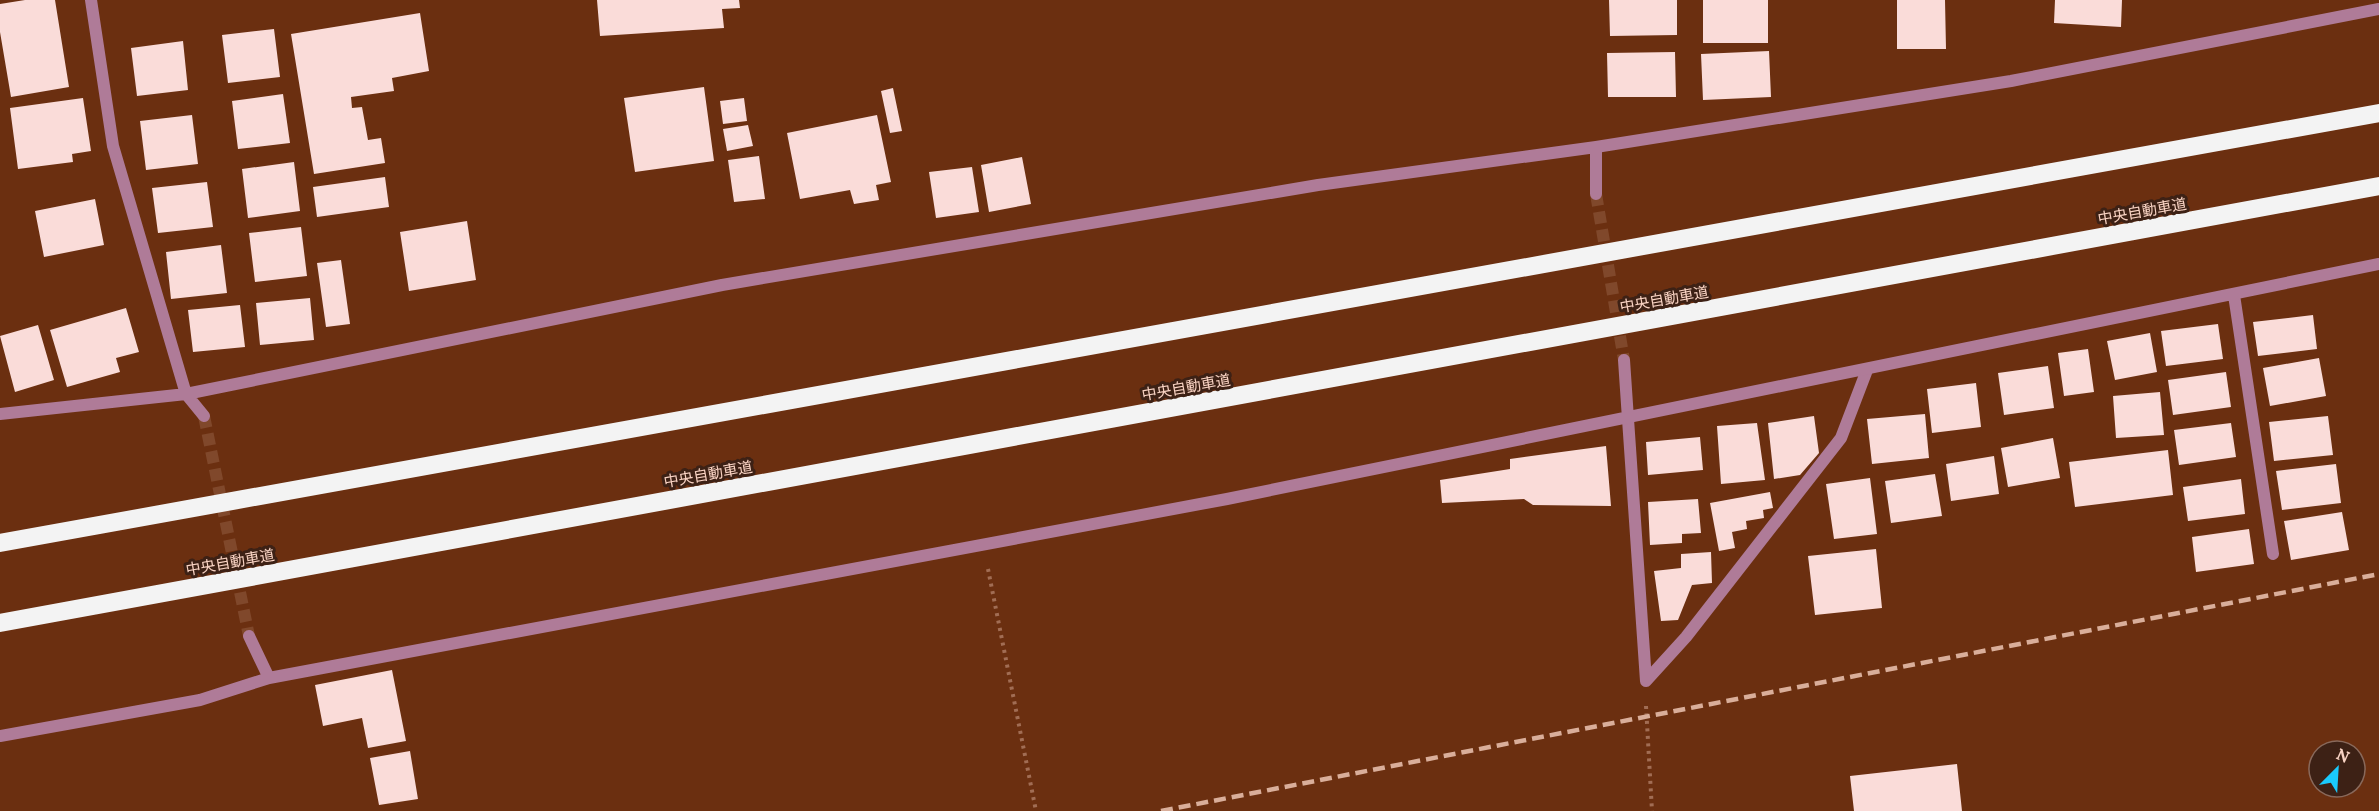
<svg xmlns="http://www.w3.org/2000/svg" width="2379" height="811" font-family="Lora,'Noto Sans JP',serif">
<style>
.building{fill:#fadcd9}
.lines{fill:none;stroke-linecap:round;stroke-linejoin:round}
.street-tunnel{stroke:#80482b;stroke-width:12;stroke-dasharray:12 6;stroke-linecap:butt}
.path{stroke:#a16d54;stroke-width:4;stroke-dasharray:3 4.5;stroke-linecap:butt}
.lane{stroke:#af7b98;stroke-width:12}
.street{stroke:#af7b98;stroke-width:12}
.highway{stroke:#f3f3f3;stroke-width:18}
.rail{stroke:#d9ae9a;stroke-width:4.5;stroke-dasharray:12 6;stroke-linecap:butt}
.labels{text-anchor:middle;dominant-baseline:central;stroke-width:6;stroke-linejoin:round;paint-order:stroke}
.street-label{font-size:15px;fill:#fad4c4;stroke:#3d2115}
</style>
<rect width="100%" height="100%" fill="#6b2f10"/>
<!-- building -->
<path class="building" d="M25,0H55L69,87L11,97L0,32V4Z
M597,0H739L740,8L722,9L724,28L600,36Z
M1609,0H1677V35L1610,36Z
M1703,0H1768V43H1703Z
M1897,0H1945L1946,49H1897Z
M2055,0H2122L2121,27L2054,23Z
M420,13L429,71L392,78L394,91L351,97L352,108L362,107L368,140L381,138L385,163L314,174L291,34Z
M274,29L280,77L228,83L222,35Z
M183,41L188,90L137,96L131,48Z
M1769,51L1771,97L1703,100L1701,54Z
M1675,52L1676,97H1608L1607,53Z
M704,87L714,161L635,172L624,98Z
M893,88L902,131L890,133L881,91Z
M283,94L290,143L238,149L232,101Z
M83,98L91,151L72,154L73,162L18,169L10,108Z
M744,98L747,121L723,124L720,101Z
M192,115L198,164L146,170L140,121Z
M877,115L891,182L876,185L879,200L854,204L850,190L800,199L787,133Z
M748,125L753,146L727,151L723,129Z
M759,156L765,199L734,202L728,160Z
M1022,157L1031,204L989,212L981,165Z
M294,162L300,211L248,218L242,169Z
M972,167L979,212L936,218L929,172Z
M385,177L389,207L317,217L313,187Z
M207,182L213,227L158,233L152,188Z
M95,199L104,245L44,257L35,211Z
M467,221L476,280L409,291L400,232Z
M301,227L307,276L255,282L249,233Z
M221,245L227,293L171,299L166,252Z
M341,260L350,324L326,327L317,263Z
M310,298L314,340L260,345L256,303Z
M240,305L245,347L193,352L188,310Z
M126,308L139,352L116,358L120,372L67,387L50,330Z
M2313,315L2317,349L2258,356L2253,322Z
M2218,324L2223,359L2166,366L2161,331Z
M38,325L54,380L15,392L0,336Z
M2150,333L2157,372L2115,380L2107,341Z
M2088,349L2094,392L2064,396L2058,353Z
M2319,358L2326,396L2270,406L2263,368Z
M2048,366L2054,408L2004,415L1998,373Z
M2226,372L2231,407L2173,415L2168,380Z
M1976,383L1981,427L1932,433L1927,389Z
M2160,392L2164,435L2116,438L2113,396Z
M1925,414L1929,458L1872,464L1867,419Z
M1814,416L1819,453L1800,475L1774,479L1768,423Z
M2328,416L2333,455L2274,461L2269,422Z
M1757,423L1765,480L1721,484L1717,426Z
M2231,423L2236,457L2179,465L2174,430Z
M1700,437L1703,470L1648,475L1646,442Z
M2053,438L2060,478L2008,487L2001,448Z
M1606,446L1611,506L1533,505L1524,499L1442,503L1440,480L1510,469V459Z
M2168,450L2173,495L2075,507L2069,462Z
M1994,456L1999,494L1951,501L1946,464Z
M2336,464L2341,503L2282,510L2276,471Z
M1935,474L1942,516L1891,523L1885,481Z
M1870,478L1877,534L1834,539L1826,484Z
M2241,479L2245,514L2188,521L2183,487Z
M1770,492L1773,508L1763,510L1764,518L1746,521L1747,529L1732,532L1735,548L1719,551L1710,503Z
M1698,499L1701,533L1682,534V543L1650,545L1648,502Z
M2342,512L2349,550L2291,560L2284,521Z
M2249,529L2254,564L2196,572L2192,537Z
M1876,549L1882,608L1815,615L1808,556Z
M1711,552L1712,583L1692,585L1678,620L1661,621L1654,571L1681,568V554Z
M392,670L406,741L368,748L362,718L323,726L315,685Z
M410,751L418,799L379,805L370,758Z
M1957,764L1962,811H1854L1850,776Z"/>
<g class="lines">
<!-- street-tunnel -->
<path class="street-tunnel" d="M1596,194L1624,360
M204,416L249,636"/>
<!-- path -->
<path class="path" d="M988,569L1036,811
M1646,706L1652,811"/>
<!-- lane -->
<path class="lane" d="M1628,419L1646,681
M1646,681L1686,637L1841,438L1867,370"/>
<!-- street -->
<path class="street" d="M91,0L113,146L186,394L204,416
M1596,147V194
M2234,295L2273,554
M1624,360L1628,419
M0,414L186,394L722,285L1318,185L1596,147L2011,81L2379,9
M249,636L269,678
M0,736L200,700L269,678L1227,499L2379,264"/>
<!-- highway -->
<path class="highway" d="M0,543L2379,113
M0,623L2379,186"/>
<!-- rail -->
<path class="rail" d="M1161,811L2379,574"/>
</g>
<g class="labels">
<!-- street labels -->
<g class="street-label">
<text transform="translate(2142 211) rotate(-10)">中央自動車道</text>
<text transform="translate(1664 299) rotate(-10)">中央自動車道</text>
<text transform="translate(1186 387) rotate(-10)">中央自動車道</text>
<text transform="translate(708 474) rotate(-10)">中央自動車道</text>
<text transform="translate(230 562) rotate(-10)">中央自動車道</text>
</g>
</g>
<!-- north arrow -->
<g transform="translate(2337 769) rotate(24)"><circle r="28" fill="#3d2115" stroke="#89695b" stroke-width="1.5"/>
<path d="M0-4.5L10 22L0 15L-10 22Z" fill="#1acafc"/>
<text y="-9" font-size="16" font-weight="bold" text-anchor="middle" fill="#fad4c4">N</text>
</g>
</svg>
